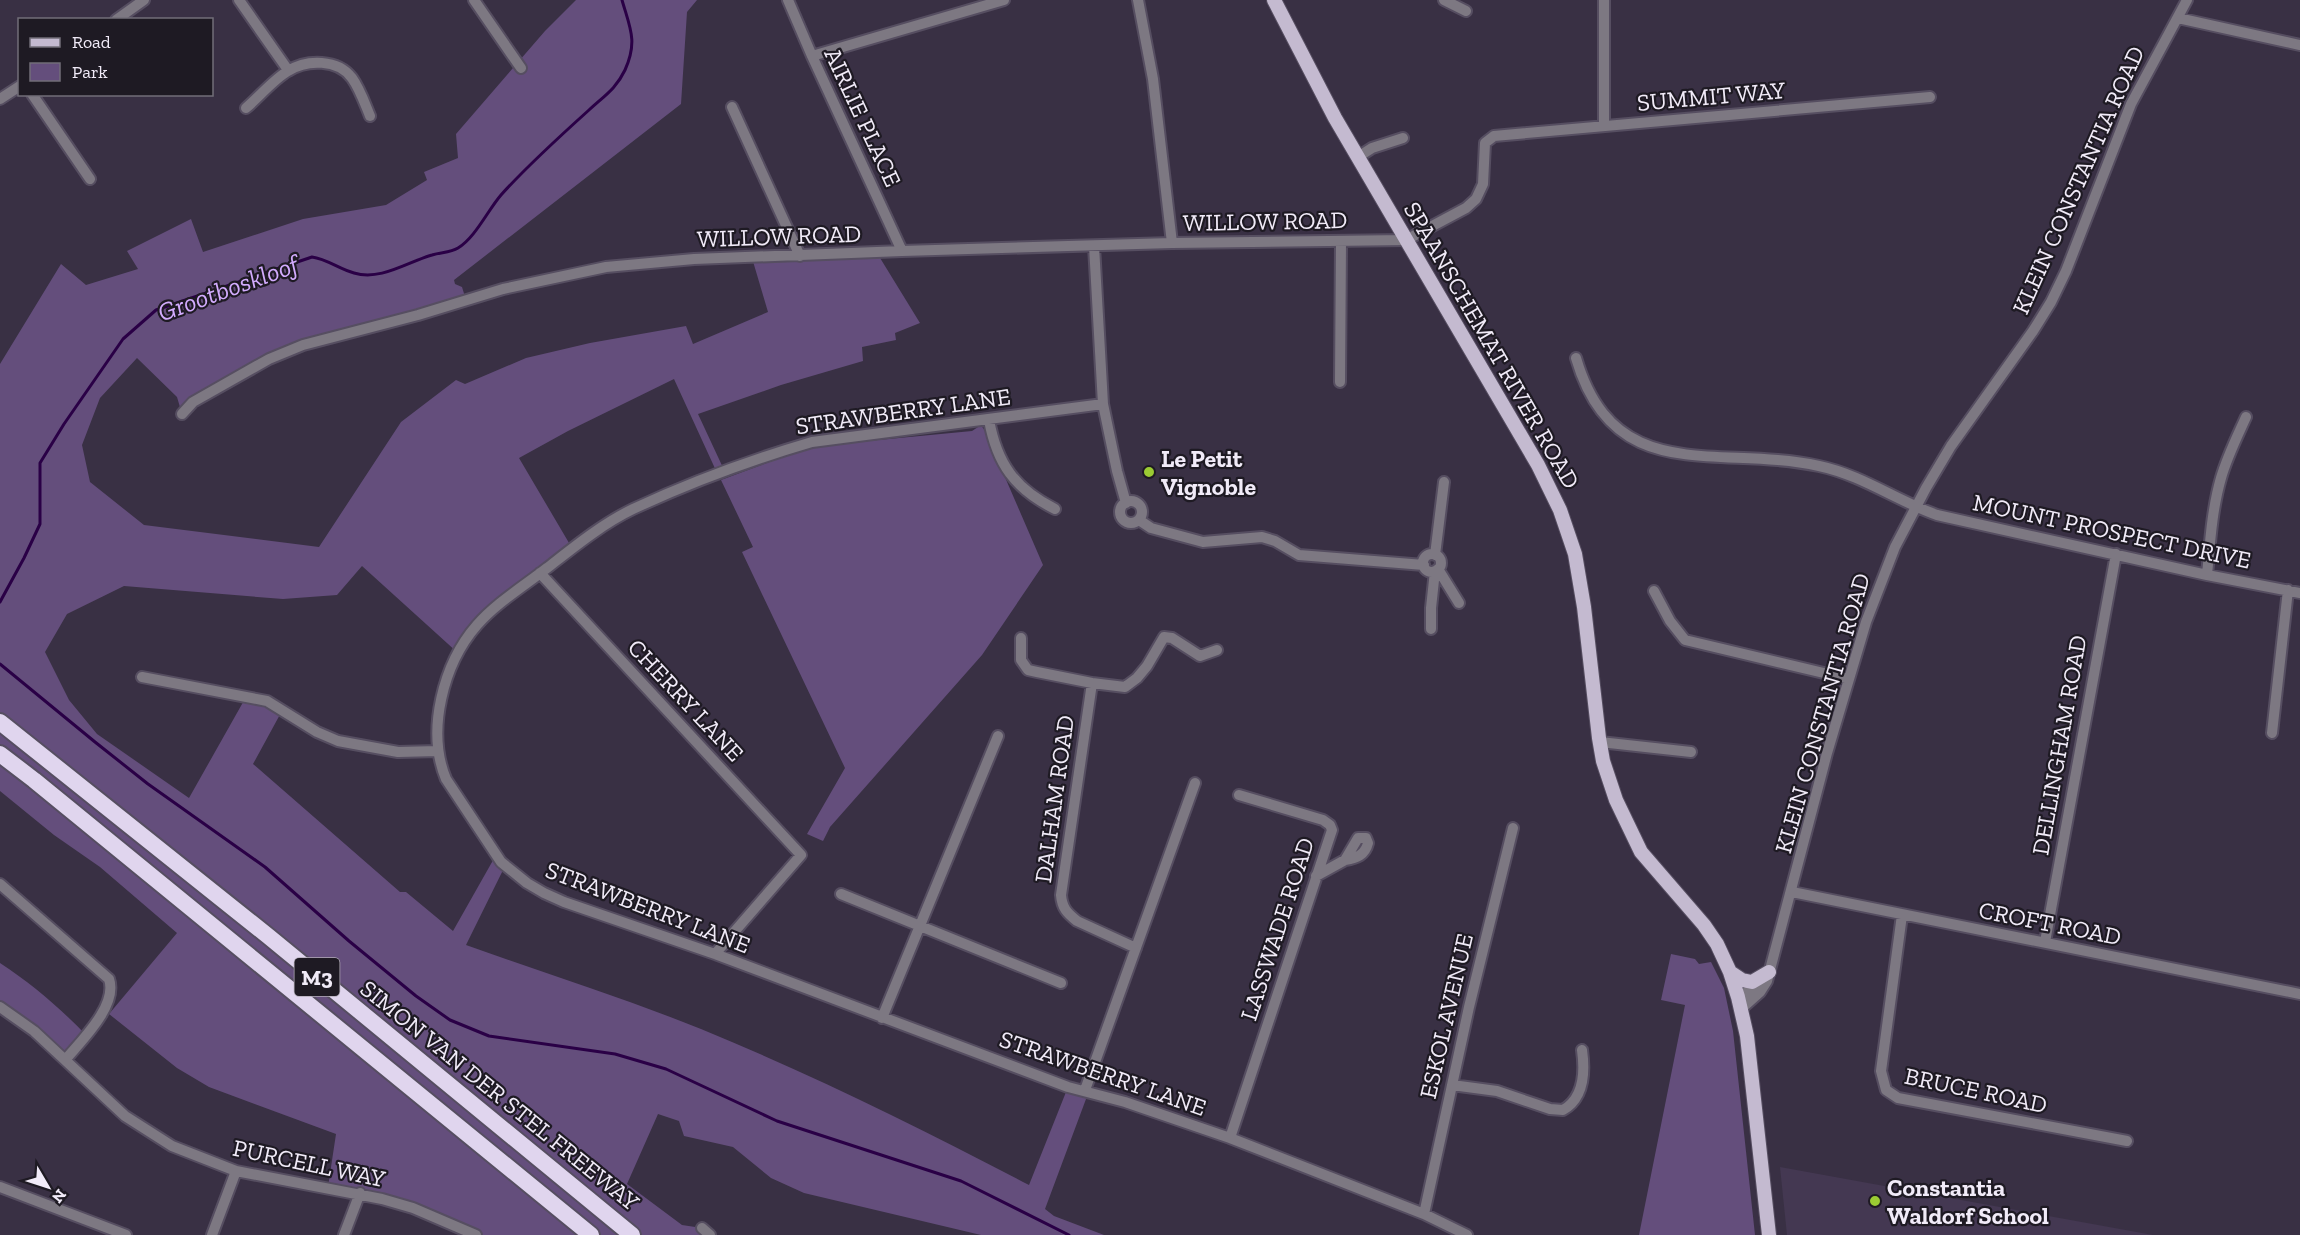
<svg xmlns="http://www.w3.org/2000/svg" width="2300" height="1235" font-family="'Zilla Slab',serif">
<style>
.built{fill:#443852}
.green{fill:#644e7c}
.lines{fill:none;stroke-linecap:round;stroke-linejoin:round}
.stream{stroke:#2a0046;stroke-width:3}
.minor-casing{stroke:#564e61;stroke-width:14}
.major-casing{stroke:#564e61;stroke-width:16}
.highway-casing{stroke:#564e61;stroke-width:20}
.minor{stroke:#7d7882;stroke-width:10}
.major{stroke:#c4bad0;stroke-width:14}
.highway{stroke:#e0d5ee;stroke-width:16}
.poi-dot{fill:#9bcb33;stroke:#1e1a23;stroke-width:2}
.labels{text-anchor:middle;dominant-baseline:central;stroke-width:4.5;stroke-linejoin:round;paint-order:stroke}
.shield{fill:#1e1a23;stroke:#b2acb8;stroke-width:1.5}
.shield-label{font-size:22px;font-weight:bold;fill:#f1ebf8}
.street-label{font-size:24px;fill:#f1ebf8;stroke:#1e1a23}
.poi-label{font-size:24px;font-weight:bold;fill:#f1ebf8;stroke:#1e1a23;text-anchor:start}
.water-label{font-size:26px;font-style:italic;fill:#d3acfe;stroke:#1e1a23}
</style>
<rect width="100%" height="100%" fill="#393044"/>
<!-- built -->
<path class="built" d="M1780,1167L2153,1235H1787Z"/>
<!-- green -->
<path class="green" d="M576,0H697L687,12L681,104L454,280L455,284L462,287L466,300L303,345L182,414L177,397L137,358L100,398L82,445L90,482L144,525L319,547L401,422L456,380L465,384L526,358L590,343L686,326L693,344L768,312L752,258L877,253L920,323L895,333L896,340L862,347L863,361L781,385L698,414L725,472L718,475L674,379L568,431L519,458L572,548L495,608L458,653L362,566L337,595L283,599L124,586L67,614L45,652L69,700L97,734L189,798L246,697L283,709L253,764L400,892H406L453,931L496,855L505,866L466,945C544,973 624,998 701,1029C813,1075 922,1129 1029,1185L1068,1087L1089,1091L1045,1209L1054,1216L1104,1235H981L804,1193L771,1178L733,1147L684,1136L679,1121L658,1114L627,1184L682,1225L702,1228L710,1235H476L468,1231L328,1187L336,1134L209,1087L177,1068L109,1014L177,933L100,867L54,835L0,791V364L61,264L86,285L138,269L127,251L191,219L203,252L303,219L386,205L427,180L424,172L458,158L456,134L545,31Z
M981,425L985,431L1043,565L982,655L830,827L823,841L807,834L845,768L742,552L753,547L721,480L801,450L826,445L972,431Z
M1671,954L1695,959L1699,964L1711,962L1724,988L1733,1031L1755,1235H1639L1685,1005L1661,1000Z
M0,963C32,984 60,1008 86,1035L66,1059L0,1007Z"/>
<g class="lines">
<!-- stream -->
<path class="stream" d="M0,602L24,558L40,524V463L64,424L123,339L156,310L312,257C327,259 339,269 354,273C381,281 407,262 432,255C441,252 450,253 458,248C475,238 488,210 501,195C528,165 559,137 589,110C604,96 616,89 625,70C638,41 630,28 622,0
M0,664L95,742L148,784L265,867L349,941L416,996L450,1020L489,1036L615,1054L666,1069L777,1121L961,1181L1069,1235"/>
<!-- minor casing -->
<g class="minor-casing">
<path id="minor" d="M239,0L288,70
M474,0L521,68
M788,0L812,56L902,251
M1138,0L1153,79L1172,243
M1444,0L1466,11
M2178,18L2300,45
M116,20L144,0
M812,56L1004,0
M32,94L90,179
M0,99L20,86
M732,107L800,256
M246,108C259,97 274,79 288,71C307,59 338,59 352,78C360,89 365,104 370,116
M1604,126V0
M1358,157L1372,148L1403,138
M1094,246L1103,404L1117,471L1126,503
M1576,358C1614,488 1718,444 1819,466C1862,475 1897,501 1937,515L2207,575L2300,593
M1340,382L1341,242
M1103,404L812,442C754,459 689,483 633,509C602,524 574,547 547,568C524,586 496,603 477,625C443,664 426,731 446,779L501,862L527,883L544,893L564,902L715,954L1068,1087L1125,1102L1230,1138L1424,1214L1467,1235
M182,414L193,402L269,359L303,345L418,315L503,289L606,267L694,259L902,251L1172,243L1406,240L1466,208L1476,199L1483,184L1485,143L1494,136L1930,97
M989,420C997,464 1015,489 1055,509
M1120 512a11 11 0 1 1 22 0a11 11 0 1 1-22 0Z
M1139,520L1151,528L1203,542L1262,537L1275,541L1299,555L1424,565
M1423 563a9 9 0 1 1 18 0a9 9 0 1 1-18 0Z
M1435,555L1444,482
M1438,569L1459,603
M540,573L801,855L715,954
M2207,575C2210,543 2212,509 2221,478C2227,457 2237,437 2246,417
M1654,591L1670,621L1685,640L1849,679
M1431,629V608L1435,571
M1021,638V660L1028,670L1037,672L1092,683L1125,687L1137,678L1147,666L1164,637L1172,638L1200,656L1217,650
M142,677L267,701L317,732L338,741L398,752L438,751
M1092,683L1061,895C1062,908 1067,913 1077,921L1136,948
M2272,733L2288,590
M1600,742L1691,752
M1316,876L1345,860L1358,838H1366L1368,843C1365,855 1357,858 1345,860
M0,884L109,979C118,1005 82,1040 66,1059
M1792,892L2300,994
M841,894L1061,983
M1902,915L1881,1071L1886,1090L1898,1098L2127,1141
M2045,942L2116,554
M1738,997L1752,989L1763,979
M0,1007L34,1031L125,1116L172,1146L236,1171L382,1199L413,1208L476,1235
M1741,1009L1760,992L1767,981L1827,753L1866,622L1895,547L1926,488L1951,446L2033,331L2051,302L2066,271L2131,104L2187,0
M882,1018L998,736
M1452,1085L1497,1091L1550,1109L1563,1110C1584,1098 1585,1071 1582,1050
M1085,1090L1195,783
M1230,1138L1332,830L1330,825L1323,820L1239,795
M0,1187L126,1235
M1424,1214L1469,1007L1513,828
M702,1228L710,1235
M212,1235L236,1171
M344,1235L360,1193"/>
</g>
<!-- major casing -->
<g class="major-casing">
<path id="major" d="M1274,0L1335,118L1538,465L1560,510L1575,554L1584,607L1599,738L1603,761L1616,800L1641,852L1704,925L1717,944L1730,972L1738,997L1747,1036L1769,1235
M1730,972L1742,980L1752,982L1769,972"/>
</g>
<!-- highway casing -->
<g class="highway-casing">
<path id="highway" d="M0,722L268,936L632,1235
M0,754L34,780L591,1235"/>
</g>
<!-- minor -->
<use href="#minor" class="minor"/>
<!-- major -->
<use href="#major" class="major"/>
<!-- highway -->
<use href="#highway" class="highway"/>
</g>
<!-- markers -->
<g class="poi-dot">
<circle cx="1149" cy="472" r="6"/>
<circle cx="1875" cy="1201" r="6"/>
</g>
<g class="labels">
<!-- shield labels -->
<rect class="shield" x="294.5" y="958" width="45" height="38" rx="4.5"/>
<g class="shield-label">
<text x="317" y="977">M3</text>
</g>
<!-- street labels -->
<g class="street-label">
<text transform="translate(1711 96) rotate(-5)">SUMMIT WAY</text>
<text transform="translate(863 117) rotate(65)">AIRLIE PLACE</text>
<text transform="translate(2078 180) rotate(-66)">KLEIN CONSTANTIA ROAD</text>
<text transform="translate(1265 221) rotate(-1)">WILLOW ROAD</text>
<text transform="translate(779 236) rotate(-2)">WILLOW ROAD</text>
<text transform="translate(1492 345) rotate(60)">SPAANSCHEMAT RIVER ROAD</text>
<text transform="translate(903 411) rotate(-8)">STRAWBERRY LANE</text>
<text transform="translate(2112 531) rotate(12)">MOUNT PROSPECT DRIVE</text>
<text transform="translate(686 700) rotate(47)">CHERRY LANE</text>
<text transform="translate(1822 713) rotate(-74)">KLEIN CONSTANTIA ROAD</text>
<text transform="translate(2059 745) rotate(-80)">DELLINGHAM ROAD</text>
<text transform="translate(1054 799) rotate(-82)">DALHAM ROAD</text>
<text transform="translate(648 907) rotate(21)">STRAWBERRY LANE</text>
<text transform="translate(2050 923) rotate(11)">CROFT ROAD</text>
<text transform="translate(1277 929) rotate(-72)">LASSWADE ROAD</text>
<text transform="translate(1446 1016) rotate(-77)">ESKOL AVENUE</text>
<text transform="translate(1103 1073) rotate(19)">STRAWBERRY LANE</text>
<text transform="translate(1976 1090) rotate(12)">BRUCE ROAD</text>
<text transform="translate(500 1095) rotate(39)">SIMON VAN DER STEL FREEWAY</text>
<text transform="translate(309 1163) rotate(12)">PURCELL WAY</text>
</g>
<!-- poi labels -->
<g class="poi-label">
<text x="1161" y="458">Le Petit<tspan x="1161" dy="28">Vignoble</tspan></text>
<text x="1887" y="1187">Constantia<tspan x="1887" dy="28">Waldorf School</tspan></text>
</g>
<!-- water labels -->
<g class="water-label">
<text transform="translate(228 288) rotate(-20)">Grootboskloof</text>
</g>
</g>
<!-- legend -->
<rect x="18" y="18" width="195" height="78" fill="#1e1a23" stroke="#726e78" stroke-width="1.5"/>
<rect x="30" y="38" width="30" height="9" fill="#c4bad0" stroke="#726e78" stroke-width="1.5"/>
<text x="72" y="48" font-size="18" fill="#f1ebf8">Road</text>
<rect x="30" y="63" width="30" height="18" fill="#644e7c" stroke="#726e78" stroke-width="1.5"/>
<text x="72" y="78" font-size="18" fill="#f1ebf8">Park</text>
<!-- north arrow -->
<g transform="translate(48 1187) rotate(129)" stroke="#1e1a23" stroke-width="4.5" paint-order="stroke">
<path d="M0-4.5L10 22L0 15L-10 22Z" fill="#f1ebf8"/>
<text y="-9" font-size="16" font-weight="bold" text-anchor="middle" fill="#f1ebf8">N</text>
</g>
</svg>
